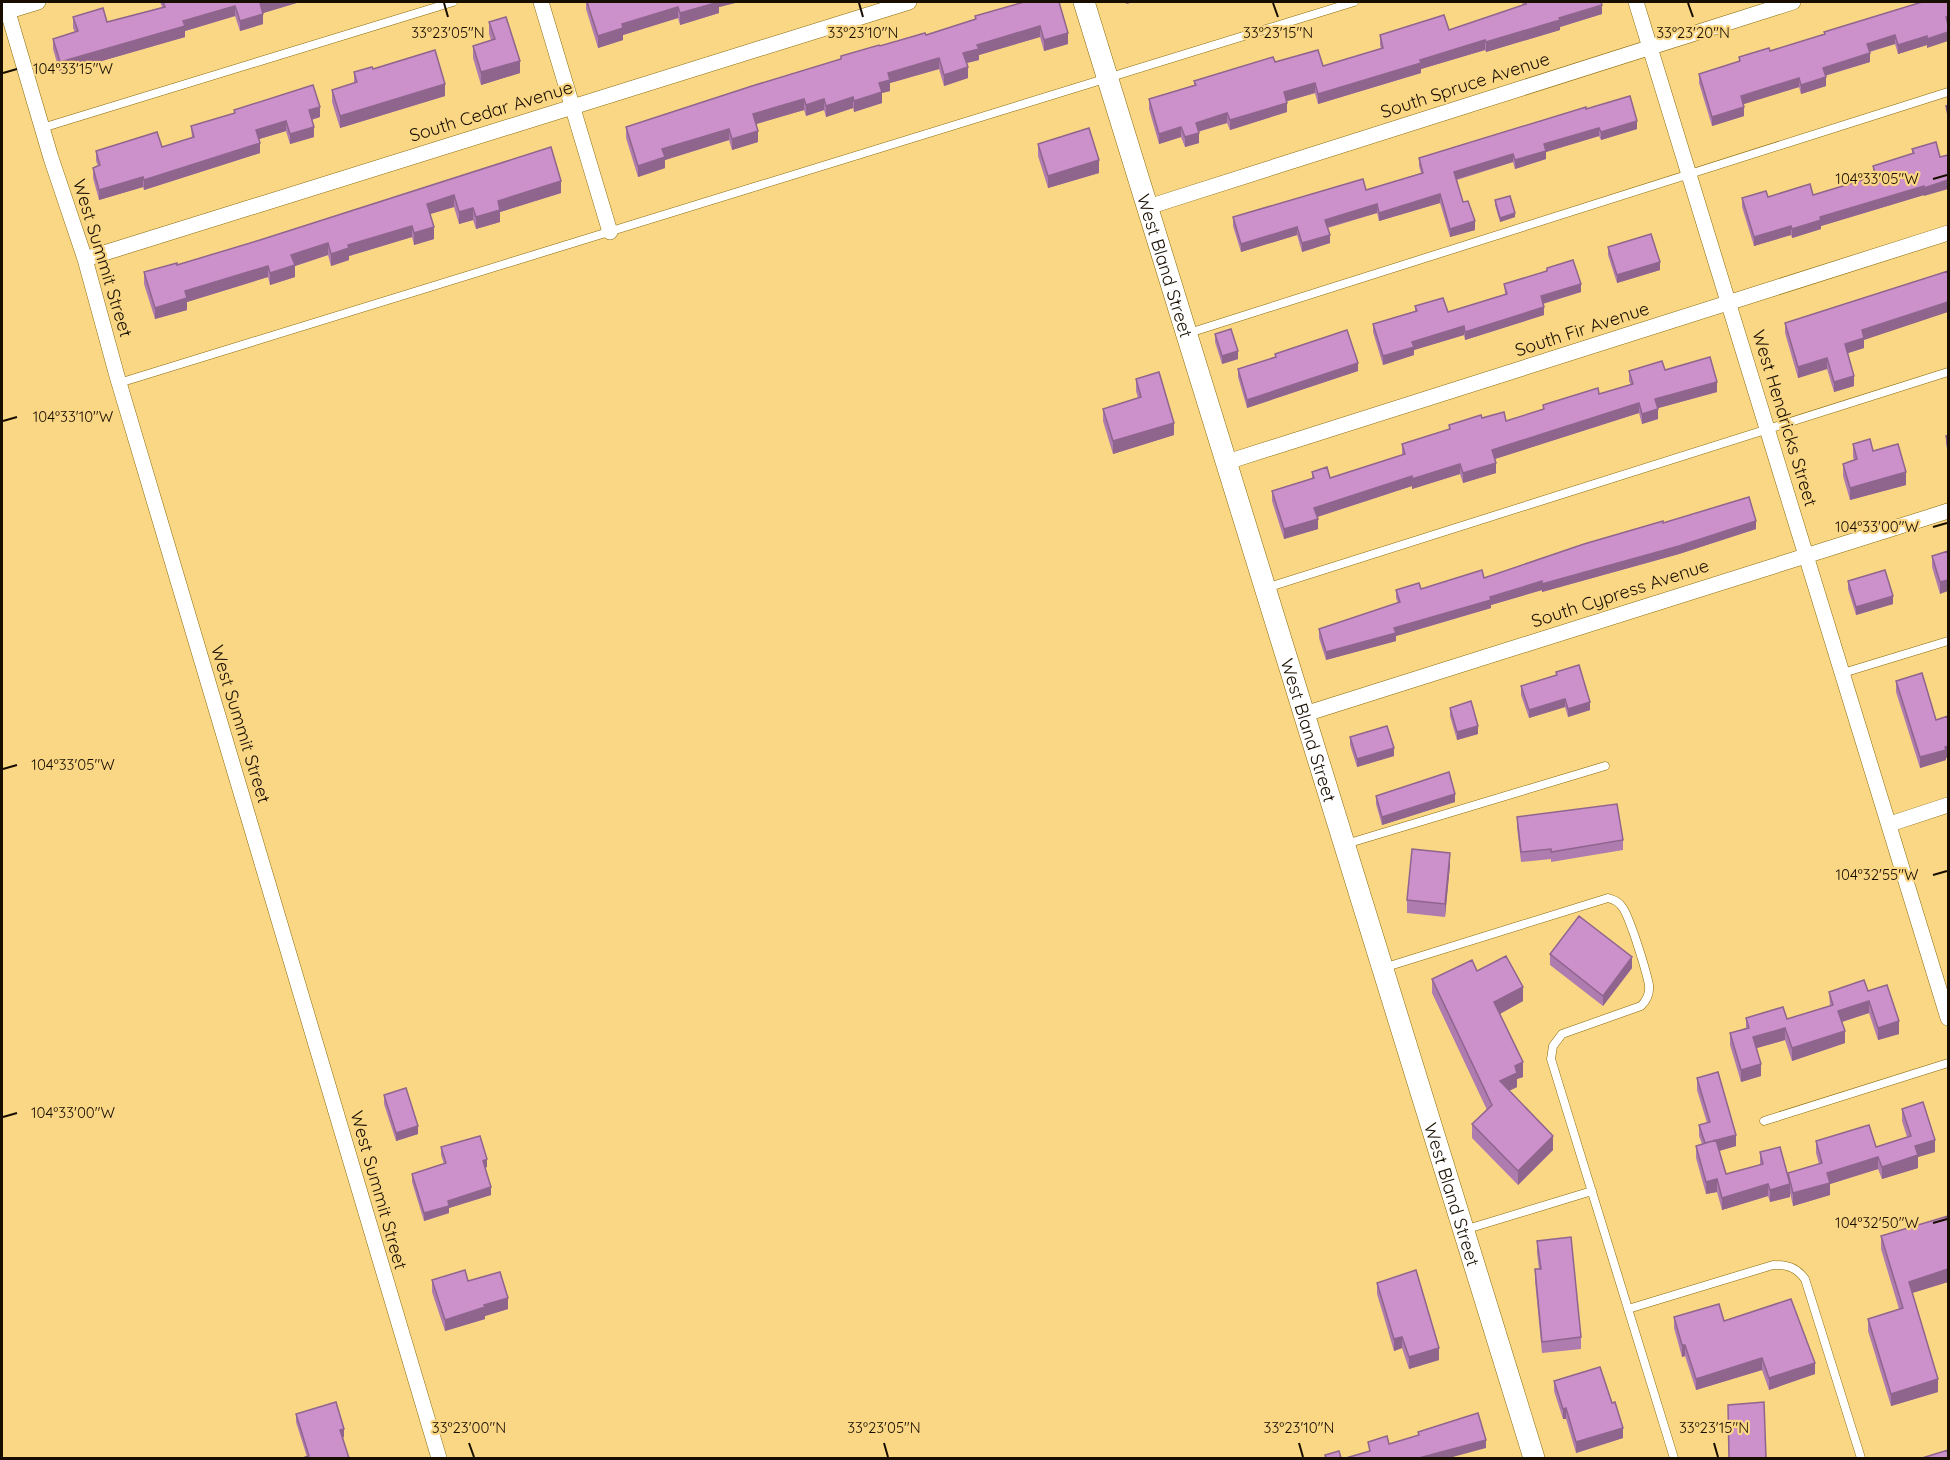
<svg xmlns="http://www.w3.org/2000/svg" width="1950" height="1460" font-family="Quicksand,sans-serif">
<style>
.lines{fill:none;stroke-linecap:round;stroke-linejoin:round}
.lane-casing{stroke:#896907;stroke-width:9}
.street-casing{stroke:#896907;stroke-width:16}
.secondary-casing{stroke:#896907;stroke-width:22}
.lane{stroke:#fff;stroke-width:8}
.street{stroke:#fff;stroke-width:15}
.secondary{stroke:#fff;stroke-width:21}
.wall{fill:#af7caf}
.shaded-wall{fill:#8f658e}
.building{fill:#cc90cb;stroke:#8f658e;stroke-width:1.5}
.ticks{fill:none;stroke:#180e00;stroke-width:2}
.labels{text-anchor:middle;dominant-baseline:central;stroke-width:4.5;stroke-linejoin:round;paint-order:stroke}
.street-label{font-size:18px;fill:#180e00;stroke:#fad785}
.ticks-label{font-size:15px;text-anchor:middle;fill:#180e00;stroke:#fad785;stroke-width:4.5;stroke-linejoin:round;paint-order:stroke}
</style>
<rect width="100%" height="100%" fill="#fad785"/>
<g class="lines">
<!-- lane casing -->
<g class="lane-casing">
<path id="lane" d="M42,128L453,2
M1189,333L1948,92
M119,383L1354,2
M1266,588L1948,372
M1843,673L1948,641
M1346,844L1605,766
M1383,968L1608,898C1615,900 1619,902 1623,908C1631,921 1646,970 1649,985C1650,994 1647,1000 1641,1006L1562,1034L1553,1046L1551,1059L1674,1458
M1764,1121L1948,1063
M1464,1230L1592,1191
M1628,1309L1773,1265C1788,1265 1796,1267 1805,1279L1861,1458"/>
</g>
<!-- street casing -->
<g class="street-casing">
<path id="street" d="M5,2L51,158L85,259L117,376L439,1458
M541,2L610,232
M1636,2L1948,1018
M2,13L38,2
M1148,207L1793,2
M85,259L909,2
M1227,462L1948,233
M1305,714L1948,511
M1890,824L1948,805"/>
</g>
<!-- secondary casing -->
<g class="secondary-casing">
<g id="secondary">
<path id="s1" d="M1084,2L1534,1458"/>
</g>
</g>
<!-- lane -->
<use href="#lane" class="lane"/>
<!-- street -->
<use href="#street" class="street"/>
<!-- secondary -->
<use href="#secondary" class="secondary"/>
</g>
<!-- wall -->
<path class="wall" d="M160,2H300L263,13V24L240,31L235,16L185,31V37L60,73L53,49V39L75,32L73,28V17L107,22L162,7Z
M586,2H739L719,7V13L680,25L678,18L623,35V40L598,48L586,9Z
M1024,2L1068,44L1044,51L1040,37L979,55V60L966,63L968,78L944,86L939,69L890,83V91L882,93V103L854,112L853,108L826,117L824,110L806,116L804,110L756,124L758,142L732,150L729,140L665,160V168L638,177L626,138V127L841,59V56L926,35L975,19V16Z
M1522,2H1601L1602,14L1560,27V30L1486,52L1485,50L1421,69V73L1318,104L1315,93L1287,101V112L1230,130L1227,123L1198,132L1199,143L1185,147L1181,137L1159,144L1149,109V99L1194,85V81L1275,62L1323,66L1381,49L1380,45V35L1449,30L1523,5Z
M1948,2L1927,48V45L1898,54L1895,44L1870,52V62L1825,76L1826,86L1801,94L1799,87L1743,104L1744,116L1712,126L1699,83V74L1739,62V57L1770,51L1824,35V32Z
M489,22L520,73L481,85L473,58V46L491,40L489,34Z
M354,72L445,96L340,128L332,102V90L354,83Z
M1586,109L1637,129L1601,140L1599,136L1546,152V159L1515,169L1513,162L1457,180L1463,202L1475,230L1450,237L1440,203L1379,221L1377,213L1328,228L1330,243L1302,252L1297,235L1241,252L1233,226V217L1366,190L1421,173L1419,166V158Z
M234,110L320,117L312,120L314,137L290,144L286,131L259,139L260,153L144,190L143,187L99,200L93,178V168L98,166L96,161V151L162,147L192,138L191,126L234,113Z
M1936,142L1924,196V195L1821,226V229L1792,238L1791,235L1754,246L1742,207V198L1813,195L1873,176V166L1912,154V149Z
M1038,144L1099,173L1048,188L1038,156Z
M551,147L561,193L500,212V222L476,229L473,220L459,224L454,207L430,214L434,239L414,245L412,237L349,256V260L331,266L328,255L295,266V277L270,285L268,277L187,302V310L155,319L144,284V272L177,265L260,240Z
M1495,200L1515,217L1500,222L1495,205Z
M1608,247L1660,270L1617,283L1608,255Z
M1547,268L1581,292L1543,304L1544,315L1465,340L1464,335L1414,350V355L1383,365L1373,332V324L1415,311V306L1448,312L1505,294L1504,284L1547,271Z
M1785,323L1864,340V348L1848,353L1854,386L1834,392L1827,369L1798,378L1785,333Z
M1215,334L1238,359L1222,364L1215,342Z
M1275,354L1358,371L1247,408L1238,377V369L1275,357Z
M1665,370L1717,392L1658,408V419L1642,424L1639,413L1494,459L1496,473L1463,483L1460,474L1412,489V486L1317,517L1318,529L1284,539L1272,501V491L1312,479V472L1330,478L1402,455V444L1449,429V425L1482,418L1506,421L1543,409V405L1599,394L1631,385L1629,381V371Z
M1136,379L1174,435L1113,454L1103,421V409L1138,398L1136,391Z
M1948,435V454L1946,444V436Z
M1853,444L1873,451L1906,485L1850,500L1843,476V464L1854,460L1853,457Z
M1663,523L1756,529L1679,554L1542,592V590L1491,605V608L1396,636V641L1326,660L1319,638V629L1398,603L1396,598V590L1421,589L1484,578Z
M1948,551L1940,594L1932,567V556Z
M1848,581L1893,604L1856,615L1848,589Z
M1556,672L1590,710L1568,717L1565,707L1529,718L1521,695V686L1556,676Z
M1896,681L1936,720L1948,716V757L1946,758V760L1920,768L1896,692Z
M1450,708L1478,734L1457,740L1450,716Z
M1350,737L1394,756L1357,767L1350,745Z
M1376,796L1455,802L1382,825L1376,804Z
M1517,817L1623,840V850L1551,862V859L1521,862L1517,827Z
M1450,865L1445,917L1407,913V900Z
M1550,954L1632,968L1603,1006L1550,965Z
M1477,971L1523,1001L1500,1014L1523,1077L1517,1079V1087L1509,1091L1553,1150L1518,1185L1472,1138V1124L1487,1110L1432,993V979Z
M1868,991L1899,1034L1878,1040L1869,1013L1842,1022L1845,1043L1792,1061L1785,1040L1757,1048L1761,1076L1741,1082L1730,1045V1033L1746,1028V1018L1787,1019L1830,1006L1829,992Z
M1697,1078L1736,1146L1719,1151L1726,1174L1760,1165V1152L1788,1176V1173L1819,1164L1816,1153V1141L1876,1147L1907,1137L1902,1121V1109L1935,1152L1918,1157V1168L1882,1179L1878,1169L1830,1184V1195L1793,1206L1790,1193V1197L1770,1202L1768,1196L1722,1210L1717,1192L1706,1194L1696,1158V1146L1702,1144L1699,1136V1125L1707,1123L1697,1090Z
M384,1095L418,1134L396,1141L384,1104Z
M441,1147L487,1167L485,1168L491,1195L449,1208V1213L424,1221L412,1182V1174L444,1164L441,1155Z
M1948,1216V1282L1912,1293L1938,1392L1891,1406L1868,1331V1319L1899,1309L1881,1249V1236Z
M1537,1241L1581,1337V1349L1542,1353L1535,1281V1269H1539L1537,1253Z
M432,1280L468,1281L508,1309L485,1316V1319L445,1331L432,1292Z
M1377,1283L1439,1360L1409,1369L1402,1348L1394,1351L1377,1294Z
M1674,1317L1724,1321L1815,1374L1769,1390L1762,1370L1696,1390L1685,1356L1682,1357L1674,1328Z
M1554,1381L1623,1438L1576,1453L1566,1419H1563L1554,1391Z
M296,1414L344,1437L342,1438L349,1458L307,1457L296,1422Z"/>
<!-- shaded-wall -->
<path class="shaded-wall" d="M266,2H300L260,14V3Z
M717,2H739L719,7V13L680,25V13Z
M1126,2H1135L1126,4Z
M1602,5V14L1560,27V30L1486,52V42L1559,18Z
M235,6V16L185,31V37L60,73V62L183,21Z
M678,7V18L623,35V40L598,48V36L622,24Z
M263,14V24L240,31V21Z
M1040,26V37L979,55V60L963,64V53L977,45Z
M1948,32V41L1927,48V39Z
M1068,33V44L1044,51V40Z
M1895,35V44L1867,52V44Z
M1927,36V45L1898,54V45Z
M1485,40V50L1421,69V73L1318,104V94L1420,60Z
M1870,53V62L1823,76V68Z
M939,58V69L890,83V91L882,93V103L854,112V101L879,83L888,73Z
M520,61V73L481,85V72Z
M968,67V78L944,86V75Z
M1826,77V86L1801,94V85Z
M1799,78V87L1741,105V96Z
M1315,83V93L1284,102V92Z
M445,84V96L340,128V116Z
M853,97V108L826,117V106Z
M804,99V110L753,125V114Z
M824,99V110L806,116V105Z
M1287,103V112L1230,130V120Z
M320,107V117L309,120V110Z
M1744,107V116L1712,126V117Z
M1227,113V123L1196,132V123Z
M286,121V131L256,140V130Z
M1637,121V129L1601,140V132Z
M314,127V137L290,144V134Z
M1181,127V137L1159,144V134Z
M1599,128V136L1546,152V159L1515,169V160L1544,144Z
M729,129V140L665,160V168L638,177V166L662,149Z
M758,131V142L732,150V139Z
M1199,133V143L1185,147V137Z
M260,143V153L144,190V180Z
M1513,154V162L1454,180V172Z
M1099,160V173L1048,188V176Z
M143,177V187L99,200V190Z
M1948,180V189L1924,196V188Z
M561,181V193L500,212V222L476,229V217L498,201Z
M1924,186V195L1821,226V229L1792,238V229L1820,217Z
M1440,194V203L1379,221V213Z
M454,195V207L427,215V204Z
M1377,204V213L1325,228V220Z
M473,208V220L459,224V212Z
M1515,213V217L1500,222V218Z
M1475,221V230L1450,237V229Z
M412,226V237L349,256V260L331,266V254L348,245Z
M1791,226V235L1754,246V237Z
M434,227V239L414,245V233Z
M1297,227V235L1241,252V244Z
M1330,235V243L1302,252V243Z
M328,243V255L295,266V277L270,285V273L291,255Z
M1660,262V270L1617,283V275Z
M268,266V277L187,302V310L155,319V308L185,291Z
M1581,284V292L1541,304V296Z
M1948,302V312L1864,340V348L1845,354V344L1862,330Z
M1544,307V315L1465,340V332Z
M1464,326V335L1414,350V355L1383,365V356L1412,342Z
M1238,351V359L1222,364V356Z
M1827,358V369L1798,378V367Z
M1358,363V371L1247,408V400Z
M1854,376V386L1834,392V382Z
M1717,382V392L1655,409V399Z
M1639,403V413L1492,460V450Z
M1658,409V419L1642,424V414Z
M1174,423V435L1113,454V441Z
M1496,463V473L1463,483V473Z
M1460,464V474L1412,489V479Z
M1906,472V485L1850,500V488Z
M1412,476V486L1314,518V508Z
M1318,519V529L1284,539V529Z
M1756,521V529L1679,554L1542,592V584Z
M1948,580V591L1940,594V582Z
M1542,581V590L1491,605V608L1396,636V641L1326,660V652L1394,628Z
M1893,596V604L1856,615V607Z
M1565,699V707L1529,718V710Z
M1590,702V710L1568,717V709Z
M1478,726V734L1457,740V732Z
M1948,746V757L1946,758V760L1920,768V757Z
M1394,748V756L1357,767V759Z
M1455,794V802L1382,825V817Z
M1450,853V865L1445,917V904Z
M1632,957V968L1603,1006V996Z
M1523,987V1001L1494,1017V1002Z
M1869,1001V1013L1838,1023V1011Z
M1899,1021V1034L1878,1040V1028Z
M1785,1028V1040L1753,1049V1037Z
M1845,1031V1043L1792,1061V1048Z
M1523,1062V1077L1517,1079V1087L1500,1095V1081L1515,1066Z
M1761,1064V1076L1741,1082V1070Z
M418,1126V1134L396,1141V1133Z
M1736,1135V1146L1705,1155V1144Z
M1553,1136V1150L1518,1185V1171Z
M1935,1140V1152L1918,1157V1168L1882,1179V1167L1915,1146Z
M1878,1157V1169L1830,1184V1195L1793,1206V1193L1827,1173Z
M487,1159V1167L483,1168V1161Z
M1717,1179V1192L1706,1194V1182Z
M1768,1184V1196L1722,1210V1198Z
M1790,1184V1197L1770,1202V1190Z
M491,1187V1195L449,1208V1213L424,1221V1213L448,1201Z
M1948,1269V1282L1909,1294V1282Z
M508,1298V1309L485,1316V1319L445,1331V1320L484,1305Z
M1402,1337V1348L1394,1351V1339Z
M1682,1345H1685V1356L1682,1357Z
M1439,1348V1360L1409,1369V1357Z
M1762,1358V1370L1696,1390V1379Z
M1815,1363V1374L1769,1390V1378Z
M1938,1379V1392L1891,1406V1394Z
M1566,1408V1419H1563V1409Z
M1623,1428V1438L1576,1453V1442Z
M344,1429V1437L340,1438V1430Z
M1486,1440V1448L1449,1458H1419Z"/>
<!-- building -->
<path class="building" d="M163,2H266L260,3L263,14L240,21L235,6L183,21L185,26L60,62L53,39L78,31L73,17L103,8L107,22L165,7Z
M587,2H719L680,13L678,7L622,24L623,28L598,36Z
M1024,2H1059L1068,33L1044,40L1040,26L977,45L979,49L963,53L968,67L944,75L939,58L888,73L890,80L879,83L882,92L854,101L853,97L826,106L824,99L806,105L804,99L753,114L758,131L732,139L729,129L662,149L665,157L638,166L626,127L752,86L841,59V56L879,45L880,46L925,33L926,35L976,19L975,16Z
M1525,2H1601L1602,5L1559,18L1560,20L1486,42L1485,40L1420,60L1421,63L1318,94L1315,83L1284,92L1287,103L1230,120L1227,113L1196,123L1199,133L1185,137L1181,127L1159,134L1149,99L1196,85L1194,81L1273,57L1275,62L1318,50L1323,66L1383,48L1380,35L1444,15L1449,30L1526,4Z
M1922,2H1948V16L1946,17L1948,25V32L1927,39V36L1898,45L1895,35L1867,44L1870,53L1823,68L1826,77L1801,85L1799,78L1741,96L1744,107L1712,117L1699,74L1740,61L1739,57L1769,48L1770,51L1825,34L1824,32Z
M506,17L520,61L481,72L473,46L495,39L489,22Z
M435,50L445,84L340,116L332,90L357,82L354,72L372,67L373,69Z
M313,85L320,107L309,110L314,127L290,134L286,121L256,130L260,143L144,180L143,177L99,190L93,168L100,165L96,151L157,132L162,147L194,137L191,126L235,113L234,110Z
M1630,96L1637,121L1601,132L1599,128L1544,144L1546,151L1515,160L1513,154L1454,172L1463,202L1468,201L1475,221L1450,229L1440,194L1379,213L1377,204L1325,220L1330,235L1302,243L1297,227L1241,244L1233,217L1363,179L1366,190L1423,173L1419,158L1586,107V109Z
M1948,105V115L1946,106Z
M1089,128L1099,160L1048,176L1038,144Z
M1936,142L1940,157L1948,155V180L1924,188V186L1820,217L1821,220L1792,229L1791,226L1754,237L1742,198L1766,191L1768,197L1810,184L1813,195L1876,176L1873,166L1914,153L1912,149Z
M551,147L561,181L498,201L500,210L476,217L473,208L459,212L454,195L427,204L434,227L414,233L412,226L348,245L349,248L331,254L328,243L291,255L295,265L270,273L268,266L185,291L187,298L155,308L144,272L177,263V265L260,240Z
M1510,196L1515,213L1500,218L1495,200Z
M1651,234L1660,262L1617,275L1608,247Z
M1573,260L1581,284L1541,296L1544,307L1465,332L1464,326L1412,342L1414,347L1383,356L1373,324L1417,311L1415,306L1443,298L1448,312L1507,294L1504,284L1547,271V268Z
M1948,271V302L1862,330L1864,338L1845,344L1854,376L1834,382L1827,358L1798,367L1785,323Z
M1231,329L1238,351L1222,356L1215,334Z
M1347,330L1358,363L1247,400L1238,369L1276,357L1275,354Z
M1710,357L1717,382L1655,399L1658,409L1642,414L1639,403L1492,450L1496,463L1463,473L1460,464L1412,479V476L1314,508L1318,519L1284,529L1272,491L1314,478L1312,472L1327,467L1330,478L1405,454L1402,444L1450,429L1449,425L1481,415L1482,418L1504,412L1506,421L1544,409L1543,405L1598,388L1599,394L1633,384L1629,371L1662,361L1665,370Z
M1159,372L1174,423L1113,441L1103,409L1141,397L1136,379Z
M1948,435V445L1946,436Z
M1870,439L1873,451L1898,444L1906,472L1850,488L1843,464L1857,459L1853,444Z
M1749,497L1756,521L1679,546L1542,584V581L1490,597L1491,600L1394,628L1396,633L1326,652L1319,629L1400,602L1396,590L1419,583L1421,589L1482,570L1484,578L1584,544L1663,521V523Z
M1948,551V580L1940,582L1932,556Z
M1885,570L1893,596L1856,607L1848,581Z
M1579,665L1590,702L1568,709L1565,699L1529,710L1521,686L1557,675L1556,672Z
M1922,673L1936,720L1948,716V746L1945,747L1946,750L1920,757L1896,681Z
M1471,701L1478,726L1457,732L1450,708Z
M1387,726L1394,748L1357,759L1350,737Z
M1449,772L1455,794L1382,817L1376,796Z
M1617,804L1623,840L1551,852V849L1521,852L1517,817Z
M1412,849L1450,853L1445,904L1407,900Z
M1579,916L1632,957L1603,996L1550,954Z
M1506,956L1523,987L1494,1002L1523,1062L1515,1066L1517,1073L1500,1081L1553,1136L1518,1171L1472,1124L1492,1105L1432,979L1472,960L1477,971Z
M1864,980L1868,991L1887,985L1899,1021L1878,1028L1869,1001L1838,1011L1845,1031L1792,1048L1785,1028L1753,1037L1761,1064L1741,1070L1730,1033L1749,1028L1746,1018L1783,1007L1787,1019L1833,1005L1829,992Z
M1718,1072L1736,1135L1705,1143L1699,1125L1710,1122L1697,1078Z
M406,1088L418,1126L396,1133L384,1095Z
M1923,1102L1935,1140L1915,1146L1918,1155L1882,1167L1878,1157L1827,1173L1830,1183L1793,1193L1788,1173L1822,1163L1816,1141L1869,1125L1876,1147L1911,1136L1902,1109Z
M480,1136L487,1159L483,1161L491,1187L448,1201L449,1206L424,1213L412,1174L446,1163L441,1147Z
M1716,1140L1726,1174L1763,1164L1760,1152L1780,1147L1790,1184L1770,1190L1768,1184L1722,1198L1717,1179L1706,1182L1696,1146Z
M1948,1216V1269L1909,1282L1938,1379L1891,1394L1868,1319L1903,1308L1881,1236Z
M1571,1237L1581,1337L1542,1342L1535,1269H1541L1537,1241Z
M465,1270L468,1281L500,1272L508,1298L484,1305L485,1307L445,1320L432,1280Z
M1416,1270L1439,1348L1409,1357L1402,1337L1394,1339L1377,1283Z
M1791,1299L1815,1363L1769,1378L1762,1358L1696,1379L1685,1345H1682L1674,1317L1719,1304L1724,1321Z
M1600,1367L1612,1403L1615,1402L1623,1428L1576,1442L1566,1408L1563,1409L1554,1381Z
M336,1402L344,1429L340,1430L349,1458H305V1457L309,1456L296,1414Z
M1764,1402L1766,1458H1729L1728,1405Z
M1478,1413L1486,1440L1419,1458H1346L1370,1451L1368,1442L1387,1436L1389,1444L1419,1435L1418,1432Z
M1948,1450V1458H1922Z
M1339,1451L1341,1458H1326L1325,1455Z"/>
<!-- ticks -->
<path class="ticks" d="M444,3L448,17M859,3L863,17M1273,3L1278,17M1688,3L1693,17M3,73L17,69M1933,179L1947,175M3,421L17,417M1933,527L1947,523M3,769L17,765M1933,875L1947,871M3,1117L17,1113M1933,1223L1947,1219M469,1443L474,1457M884,1443L888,1457M1299,1443L1303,1457M1714,1443L1718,1457"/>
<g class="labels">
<!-- street labels -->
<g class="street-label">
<text transform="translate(1465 85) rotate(-18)">South Spruce Avenue</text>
<text transform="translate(491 111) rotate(-17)">South Cedar Avenue</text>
<text transform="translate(103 258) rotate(73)">West Summit Street</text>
<text stroke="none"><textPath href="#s1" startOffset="276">West Bland Street</textPath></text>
<text transform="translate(1582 329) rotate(-18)">South Fir Avenue</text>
<text transform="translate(1785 418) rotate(73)">West Hendricks Street</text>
<text transform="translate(1620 593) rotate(-18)">South Cypress Avenue</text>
<text transform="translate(241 724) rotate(73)">West Summit Street</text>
<text stroke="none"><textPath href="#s1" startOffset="762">West Bland Street</textPath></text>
<text transform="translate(379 1190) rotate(74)">West Summit Street</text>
<text stroke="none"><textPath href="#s1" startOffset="1248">West Bland Street</textPath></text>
</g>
</g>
<g class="ticks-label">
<text x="448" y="38">33°23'05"N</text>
<text x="863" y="38">33°23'10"N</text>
<text x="1278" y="38">33°23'15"N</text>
<text x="1693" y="38">33°23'20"N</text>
<text x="73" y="74">104°33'15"W</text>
<text x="1877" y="184">104°33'05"W</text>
<text x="73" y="422">104°33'10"W</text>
<text x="1877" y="532">104°33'00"W</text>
<text x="73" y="770">104°33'05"W</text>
<text x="1877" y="880">104°32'55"W</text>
<text x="73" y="1118">104°33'00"W</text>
<text x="1877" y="1228">104°32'50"W</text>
<text x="469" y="1433">33°23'00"N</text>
<text x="884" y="1433">33°23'05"N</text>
<text x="1299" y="1433">33°23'10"N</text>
<text x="1714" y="1433">33°23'15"N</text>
</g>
<!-- border -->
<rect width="1950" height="1460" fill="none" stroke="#180e00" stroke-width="6"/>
</svg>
